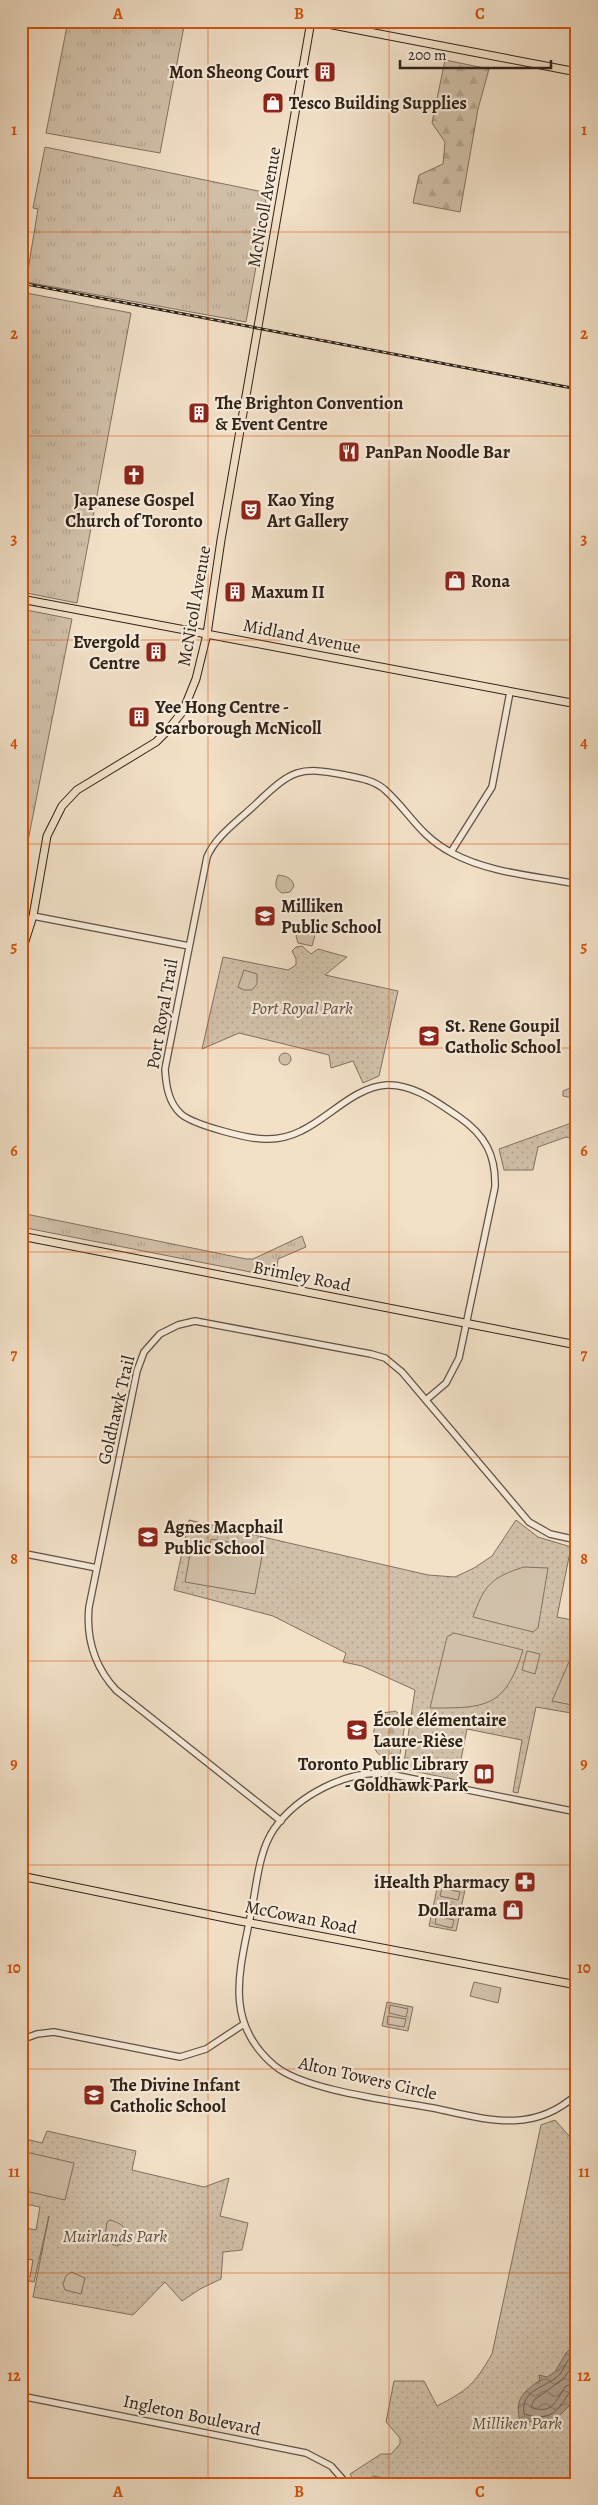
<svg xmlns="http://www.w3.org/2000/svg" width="598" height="2505" font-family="Alegreya,serif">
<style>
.grass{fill:url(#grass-tufts);stroke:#807161}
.forest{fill:url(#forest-firs);stroke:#807161}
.park{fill:url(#park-dots);stroke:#807161}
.pitch{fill:#d1c0a9;stroke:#807161}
.water{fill:url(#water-waves);stroke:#7b6d5e}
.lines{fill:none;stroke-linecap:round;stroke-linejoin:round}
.shore{stroke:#6e6052;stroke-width:1}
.minor-casing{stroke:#5f5244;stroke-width:8}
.major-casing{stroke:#2e2219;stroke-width:9}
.minor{stroke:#f7ebdb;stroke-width:5.5}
.major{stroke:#f2e0c7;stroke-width:7}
.rail-casing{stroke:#2e2219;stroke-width:3}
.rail{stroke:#f7ebdb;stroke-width:1;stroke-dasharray:4;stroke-linecap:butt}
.grid{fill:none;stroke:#d5540d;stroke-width:1;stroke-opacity:0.55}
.labels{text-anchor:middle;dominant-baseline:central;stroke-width:4.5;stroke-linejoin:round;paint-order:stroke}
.poi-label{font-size:18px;font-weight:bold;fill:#2e2219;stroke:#f7ebdb;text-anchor:start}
.street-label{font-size:18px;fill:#2e2219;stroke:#f7ebdb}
.park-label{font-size:18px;font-style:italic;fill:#5f5144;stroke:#f7ebdb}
.neatline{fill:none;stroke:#d5540d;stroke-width:2}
.grid-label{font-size:16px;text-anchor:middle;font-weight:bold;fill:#d5540d}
</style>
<defs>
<pattern id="grass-tufts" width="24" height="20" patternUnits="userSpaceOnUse" patternTransform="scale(1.25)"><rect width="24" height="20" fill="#d1c0a9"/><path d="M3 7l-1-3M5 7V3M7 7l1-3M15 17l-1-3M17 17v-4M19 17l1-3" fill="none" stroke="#b4a591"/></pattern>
<pattern id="forest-firs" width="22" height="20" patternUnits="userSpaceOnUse" patternTransform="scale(1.25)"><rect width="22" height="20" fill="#d1c0a9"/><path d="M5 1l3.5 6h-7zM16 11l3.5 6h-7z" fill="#b4a591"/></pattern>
<pattern id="park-dots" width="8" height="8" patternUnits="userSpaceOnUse" patternTransform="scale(1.25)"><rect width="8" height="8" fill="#d1c0a9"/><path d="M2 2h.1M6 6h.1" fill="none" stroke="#b4a591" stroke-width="1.8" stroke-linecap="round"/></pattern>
<pattern id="water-waves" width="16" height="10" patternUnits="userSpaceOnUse" patternTransform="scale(1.25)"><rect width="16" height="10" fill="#af9f8c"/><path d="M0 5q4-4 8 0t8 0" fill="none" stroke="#8f8172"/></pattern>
</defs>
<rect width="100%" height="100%" fill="#f2e0c7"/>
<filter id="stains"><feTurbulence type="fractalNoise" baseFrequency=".004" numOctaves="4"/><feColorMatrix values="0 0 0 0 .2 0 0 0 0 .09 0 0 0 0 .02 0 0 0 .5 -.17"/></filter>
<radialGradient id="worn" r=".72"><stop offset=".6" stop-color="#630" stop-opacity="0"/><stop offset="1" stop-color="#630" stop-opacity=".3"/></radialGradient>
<!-- grass -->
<path class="grass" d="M68,21H185L160,153L46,133Z
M45,147L263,192L267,206L246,322L26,282L38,209L33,208Z
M21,292L131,313L77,603L21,592Z
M21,609L72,619L21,876Z
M279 1059a6 6 0 1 1 12 0a6 6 0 1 1-12 0Z
M21,1213L246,1259H253L302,1236L306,1247L278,1259L276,1277L21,1227Z"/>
<!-- forest -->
<path class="forest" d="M445,60L489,69L478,109L460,212L413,203L419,175L443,164L445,142L432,123Z
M395,1711L406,1718L399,1760C390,1760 379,1758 375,1749C371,1741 374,1717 383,1713C387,1712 392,1712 395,1711Z"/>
<!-- park -->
<path class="park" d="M302,946L311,954L318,949L347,957L325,975L398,991L379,1076L363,1083L353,1061L331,1068L329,1055L239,1033L202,1049L223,957L288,970L296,965V959L292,951L296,947Z
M577,1085V1099L563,1096V1091Z
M577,1121V1140L566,1137L538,1147L533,1170H504L499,1149Z
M189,1520L428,1575L455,1577L474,1568L492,1556L516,1520L538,1537L571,1547L557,1617L577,1621V1714L536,1707L518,1793L513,1792L522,1740L467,1729L457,1780L403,1769L415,1690L362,1666L343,1662L346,1653L273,1616L174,1590Z
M438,1884L465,1890L456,1931L429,1926Z
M387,2002L413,2007L408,2031L382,2026Z
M555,2120L577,2145V2484H417L373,2476L370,2484H356L350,2474L381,2454H391L400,2444V2438L386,2422L394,2381H424L437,2406C468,2390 474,2385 492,2354L541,2125Z
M47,2131L136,2151L132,2170L204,2187L229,2178L220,2216L248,2223L242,2250L223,2252L221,2279L200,2289L182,2301L165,2282L133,2315L33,2297L49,2216L34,2282L21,2279V2275L30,2277L33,2260L21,2258V2227L36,2230L40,2207L21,2203V2138L42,2143Z"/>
<!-- pitch -->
<path class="pitch" d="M532,21H577V29Z
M278,875C285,876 292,877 294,886L290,892L282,893C274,888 275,884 278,875Z
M302,925H308L314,929L315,935L312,946L298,943L296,936Z
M244,970L257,974V984L252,990H244L238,987Z
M211,1539L261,1548L262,1556L255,1594L185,1582L192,1543L210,1546Z
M524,1567L548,1568L538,1628L533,1632L473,1617C484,1585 492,1577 524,1567Z
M454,1633L523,1650C505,1708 486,1708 430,1708L447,1637Z
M527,1651L540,1654L535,1674L522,1670Z
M572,1655L577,1657V1706L552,1701Z
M442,1888L460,1892L458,1900L440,1896Z
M439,1903L457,1906L455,1914L437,1911Z
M436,1916L454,1920L452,1928L435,1924Z
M474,1982L501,1988L498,2003L470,1996Z
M390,2005L408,2009L406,2017L389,2013Z
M388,2016L406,2019L404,2027L387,2024Z
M21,2151L74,2163L65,2200L21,2190Z
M110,2220C123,2224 130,2229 125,2243L116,2246L108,2242L105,2237L107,2222Z
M71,2272L85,2278L81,2294L65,2290L63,2284L66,2276Z"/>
<!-- water -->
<path class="water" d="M572,2347L575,2349L577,2347V2391L568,2407L555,2420H546L543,2424L533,2420L526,2424L520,2422C515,2399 521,2394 540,2380L539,2375L547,2377L555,2372L566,2353Z"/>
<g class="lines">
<!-- shore -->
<path class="shore" d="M577,2353C567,2357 566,2366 560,2374C548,2388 520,2388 524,2414C551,2422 557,2412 571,2390L577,2388
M577,2360L563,2379L534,2400L531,2407C553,2416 556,2399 566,2386L577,2382"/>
<!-- minor casing -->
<g class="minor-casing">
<path id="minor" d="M451,852L492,787L510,692
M33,916L189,946
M426,1400L446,1383L459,1358L495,1187C496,1155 485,1135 459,1117C438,1103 414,1084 387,1085C354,1087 329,1118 301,1131C291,1136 279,1139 268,1139C250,1140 194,1125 181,1114C168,1102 166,1085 165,1069L207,857C216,835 242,818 258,802C292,770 299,766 345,775C359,778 373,780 384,789C410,812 418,835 452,853C489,873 536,876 577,884
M21,1553L97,1568
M577,1812L389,1774C348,1769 298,1795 274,1829C259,1851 257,1882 252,1908C241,1967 221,2021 275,2066C305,2091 396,2101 438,2109C488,2120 534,2134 577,2094
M281,1821L116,1690C95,1667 86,1638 89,1607L137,1371L144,1352L160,1334L178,1325L195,1321L371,1354L385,1358L402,1372L529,1522L550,1534L577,1540
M21,2040L37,2034L54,2032L180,2057L206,2049L244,2024
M21,2396L306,2453L331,2466L347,2484"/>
</g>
<!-- major casing -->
<g class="major-casing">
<path id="major" d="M312,21L577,72
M21,599L577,704
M21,954L33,916L47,836L62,806L77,790L156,742L167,731L183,711L196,679L207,634L221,540L311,21
M21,1236L577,1345
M21,1876L240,1921L577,1985"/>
</g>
<!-- minor -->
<use href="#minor" class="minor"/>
<!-- major -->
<use href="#major" class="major"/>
<!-- rail casing -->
<g class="rail-casing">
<path id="rail" d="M21,283L577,389"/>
</g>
<!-- rail -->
<use href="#rail" class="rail"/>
</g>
<!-- grid -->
<path class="grid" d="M208,21V2484M389,21V2484M21,232H577M21,436H577M21,640H577M21,844H577M21,1048H577M21,1252H577M21,1457H577M21,1661H577M21,1865H577M21,2069H577M21,2273H577"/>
<!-- icons -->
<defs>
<g id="building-square" transform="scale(1.125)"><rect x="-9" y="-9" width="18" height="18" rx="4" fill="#8f2418" stroke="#f7ebdb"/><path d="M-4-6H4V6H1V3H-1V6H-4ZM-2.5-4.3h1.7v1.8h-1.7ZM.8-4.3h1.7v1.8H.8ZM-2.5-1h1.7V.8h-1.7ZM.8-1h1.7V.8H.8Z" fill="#fff"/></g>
<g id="shop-square" transform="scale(1.125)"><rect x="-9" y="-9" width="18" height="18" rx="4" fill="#8f2418" stroke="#f7ebdb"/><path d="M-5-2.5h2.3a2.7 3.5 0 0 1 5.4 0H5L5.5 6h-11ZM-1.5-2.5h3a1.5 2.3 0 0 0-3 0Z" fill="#fff"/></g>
<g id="restaurant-square" transform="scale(1.125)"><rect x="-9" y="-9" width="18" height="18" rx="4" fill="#8f2418" stroke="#f7ebdb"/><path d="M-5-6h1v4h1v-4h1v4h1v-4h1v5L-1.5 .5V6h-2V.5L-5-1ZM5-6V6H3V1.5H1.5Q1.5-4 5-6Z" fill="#fff"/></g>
<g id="church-square" transform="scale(1.125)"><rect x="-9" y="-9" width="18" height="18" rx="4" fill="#8f2418" stroke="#f7ebdb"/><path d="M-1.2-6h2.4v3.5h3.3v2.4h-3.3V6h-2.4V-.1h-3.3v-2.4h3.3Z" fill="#fff"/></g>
<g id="theatre-square" transform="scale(1.125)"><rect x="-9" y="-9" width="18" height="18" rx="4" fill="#8f2418" stroke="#f7ebdb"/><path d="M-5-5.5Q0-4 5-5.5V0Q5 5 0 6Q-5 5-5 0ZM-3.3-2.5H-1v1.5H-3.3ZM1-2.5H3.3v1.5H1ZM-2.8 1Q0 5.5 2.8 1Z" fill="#fff"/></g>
<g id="school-square" transform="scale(1.125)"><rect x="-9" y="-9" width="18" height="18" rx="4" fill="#8f2418" stroke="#f7ebdb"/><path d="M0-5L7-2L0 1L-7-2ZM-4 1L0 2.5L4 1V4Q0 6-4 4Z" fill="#fff"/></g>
<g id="library-square" transform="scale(1.125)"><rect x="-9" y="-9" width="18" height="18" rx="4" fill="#8f2418" stroke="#f7ebdb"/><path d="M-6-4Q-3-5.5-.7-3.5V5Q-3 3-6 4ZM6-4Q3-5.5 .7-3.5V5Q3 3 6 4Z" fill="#fff"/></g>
<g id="pharmacy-square" transform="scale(1.125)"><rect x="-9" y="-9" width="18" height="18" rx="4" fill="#8f2418" stroke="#f7ebdb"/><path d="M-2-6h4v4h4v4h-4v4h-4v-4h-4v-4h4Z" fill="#fff"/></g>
</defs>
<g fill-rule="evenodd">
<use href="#building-square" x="325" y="72"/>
<use href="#shop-square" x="273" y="103"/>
<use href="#building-square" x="199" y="413"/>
<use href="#restaurant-square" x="349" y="452"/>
<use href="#church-square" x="134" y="475"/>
<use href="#theatre-square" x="251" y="510"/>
<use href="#shop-square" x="455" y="581"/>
<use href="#building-square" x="235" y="592"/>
<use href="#building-square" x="156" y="652"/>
<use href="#building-square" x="139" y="717"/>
<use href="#school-square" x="265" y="916"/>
<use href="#school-square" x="429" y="1036"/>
<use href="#school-square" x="148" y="1537"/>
<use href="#school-square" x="357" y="1730"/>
<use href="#library-square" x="484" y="1774"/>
<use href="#pharmacy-square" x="525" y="1882"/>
<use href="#shop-square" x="513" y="1910"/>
<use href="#school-square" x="94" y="2095"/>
</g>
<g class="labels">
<!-- poi labels -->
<g class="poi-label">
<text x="309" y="72" text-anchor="end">Mon Sheong Court</text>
<text x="289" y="103">Tesco Building Supplies</text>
<text x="215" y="403">The Brighton Convention<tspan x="215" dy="21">&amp; Event Centre</tspan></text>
<text x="365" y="452">PanPan Noodle Bar</text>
<text x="134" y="500" text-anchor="middle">Japanese Gospel<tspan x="134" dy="21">Church of Toronto</tspan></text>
<text x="267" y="500">Kao Ying<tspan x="267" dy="21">Art Gallery</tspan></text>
<text x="471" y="581">Rona</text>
<text x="251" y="592">Maxum II</text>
<text x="140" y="642" text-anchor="end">Evergold<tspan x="140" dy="21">Centre</tspan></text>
<text x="155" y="707">Yee Hong Centre -<tspan x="155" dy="21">Scarborough McNicoll</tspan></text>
<text x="281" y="906">Milliken<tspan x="281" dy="21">Public School</tspan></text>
<text x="445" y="1026">St. Rene Goupil<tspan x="445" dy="21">Catholic School</tspan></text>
<text x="164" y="1527">Agnes Macphail<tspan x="164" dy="21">Public School</tspan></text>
<text x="373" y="1720">École élémentaire<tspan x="373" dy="21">Laure-Rièse</tspan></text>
<text x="468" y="1764" text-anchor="end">Toronto Public Library<tspan x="468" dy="21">- Goldhawk Park</tspan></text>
<text x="509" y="1882" text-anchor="end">iHealth Pharmacy</text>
<text x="497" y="1910" text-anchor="end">Dollarama</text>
<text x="110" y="2085">The Divine Infant<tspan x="110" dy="21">Catholic School</tspan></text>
</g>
<!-- street labels -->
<g class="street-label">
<text transform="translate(264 207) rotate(-80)">McNicoll Avenue</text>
<text transform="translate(194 606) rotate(-80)">McNicoll Avenue</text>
<text transform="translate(302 636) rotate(11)">Midland Avenue</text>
<text transform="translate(162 1014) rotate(-80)">Port Royal Trail</text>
<text transform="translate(302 1276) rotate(11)">Brimley Road</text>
<text transform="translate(116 1410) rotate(-77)">Goldhawk Trail</text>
<text transform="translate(301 1917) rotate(11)">McCowan Road</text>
<text transform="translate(368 2078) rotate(13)">Alton Towers Circle</text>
<text transform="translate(192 2415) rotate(12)">Ingleton Boulevard</text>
</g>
<!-- park labels -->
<g class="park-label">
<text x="302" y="1008">Port Royal Park</text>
<text x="115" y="2236">Muirlands Park</text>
<text x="517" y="2423">Milliken Park</text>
</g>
</g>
<!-- margin -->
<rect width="598" height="2505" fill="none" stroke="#f2e0c7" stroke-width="55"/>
<!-- scale -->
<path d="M400 60v8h151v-8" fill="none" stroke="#2e2219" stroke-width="2.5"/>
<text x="408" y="60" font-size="15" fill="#2e2219" stroke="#f7ebdb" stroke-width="4" paint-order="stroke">200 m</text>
<rect x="28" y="28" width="542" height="2450" class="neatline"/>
<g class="grid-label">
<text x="118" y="19">A</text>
<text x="299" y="19">B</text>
<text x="480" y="19">C</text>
<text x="14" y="135">1</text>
<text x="584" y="135">1</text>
<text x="14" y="339">2</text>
<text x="584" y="339">2</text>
<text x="14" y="544">3</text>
<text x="584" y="544">3</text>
<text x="14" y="748">4</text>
<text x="584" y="748">4</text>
<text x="14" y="952">5</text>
<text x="584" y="952">5</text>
<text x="14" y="1156">6</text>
<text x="584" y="1156">6</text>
<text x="14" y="1360">7</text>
<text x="584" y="1360">7</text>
<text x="14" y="1564">8</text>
<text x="584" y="1564">8</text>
<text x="14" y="1769">9</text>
<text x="584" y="1769">9</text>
<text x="14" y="1973">10</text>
<text x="584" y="1973">10</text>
<text x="14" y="2177">11</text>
<text x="584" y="2177">11</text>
<text x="14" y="2381">12</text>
<text x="584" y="2381">12</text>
<text x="118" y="2497">A</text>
<text x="299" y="2497">B</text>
<text x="480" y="2497">C</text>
</g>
<rect width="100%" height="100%" filter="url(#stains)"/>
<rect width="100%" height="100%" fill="url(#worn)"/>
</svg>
